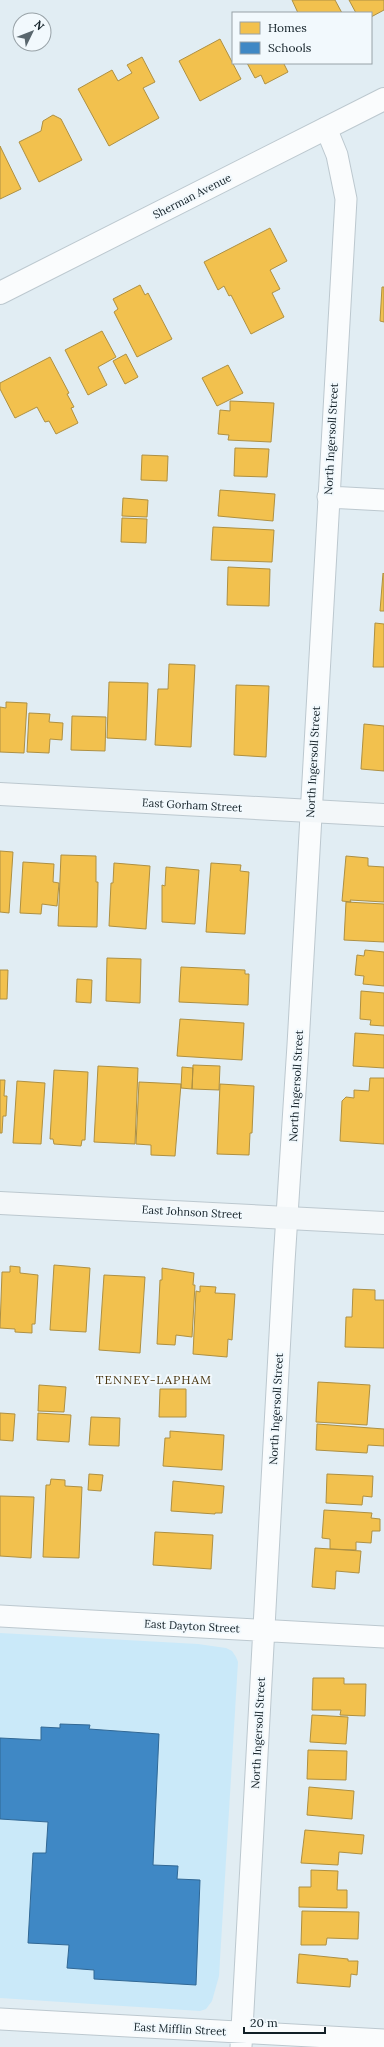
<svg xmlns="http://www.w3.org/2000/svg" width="384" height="2047" font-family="Lora,serif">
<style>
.built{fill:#cae9f9}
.homes{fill:#f2c14e;stroke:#ae9042}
.schools{fill:#3f88c5;stroke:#316895}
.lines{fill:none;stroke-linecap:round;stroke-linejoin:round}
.minor-casing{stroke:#bcc8cf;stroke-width:23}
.tertiary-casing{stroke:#bcc8cf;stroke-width:24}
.secondary-casing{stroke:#bcc8cf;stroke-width:24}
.minor{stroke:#fafcfd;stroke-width:21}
.tertiary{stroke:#fafcfd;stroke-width:22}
.secondary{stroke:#f3f7f9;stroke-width:22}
.labels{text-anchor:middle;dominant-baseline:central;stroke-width:4;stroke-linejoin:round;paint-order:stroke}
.street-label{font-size:11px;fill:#111f26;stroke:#f2f9fd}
.neighbourhood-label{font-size:12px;letter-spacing:1px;fill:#4a3610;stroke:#f2f9fd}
</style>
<rect width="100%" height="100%" fill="#e1edf3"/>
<!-- built -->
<path class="built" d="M0,1633L198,1644L226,1648L232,1651L236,1657L238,1662L219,1976L212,2001L206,2009L200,2011L0,1998Z"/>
<!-- homes -->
<path class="homes" d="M292,0H335L342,13H298Z
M349,0H384V10L371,17V13H356Z
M220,39L241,79L200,101L179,61Z
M142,57L155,82L143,88L159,118L109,146L78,89L112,70L118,81L132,73L127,65Z
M247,63H286L284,64L288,72L265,84L261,75L255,78Z
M53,115L61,119L82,160L39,182L19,142L41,131L43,121Z
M0,146L21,189L0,199Z
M270,228L287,261L270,270L280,289L272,293L284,317L251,334L231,295L229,296L224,286L218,290L204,262Z
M140,285L145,295L148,293L172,339L137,357L114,312L118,309L113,299Z
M382,287H384V322L380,321Z
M102,331L116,357L98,367L107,385L88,395L65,350Z
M126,354L138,377L125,384L113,361Z
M50,357L69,393L67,394L74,407L71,408L78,423L56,434L49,421L45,422L37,407L15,418L0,389V383Z
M228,365L243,393L217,406L202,378Z
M230,401L274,403L271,442L228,440L229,435L218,434L220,410L230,411Z
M235,448L269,449L267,477L234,476Z
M142,455L168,456L167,481L141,480Z
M220,490L275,494L273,521L218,516Z
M123,498L148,500L147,517L122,516Z
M122,518L147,519L146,543L121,542Z
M213,527L274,530L272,562L211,560Z
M228,567L270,569L269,606L227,605Z
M383,573L384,574V611H380Z
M375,623L384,624V667H373Z
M169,664L195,665L191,747L155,745L158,689H168Z
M109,682L148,683L146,740L107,738Z
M236,685L269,686L266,757L234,755Z
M6,702L27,703L24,753L0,752V707L6,708Z
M29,713L50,714L49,722L63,723L62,740L50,739L49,753L27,752Z
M72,716L106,717L105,751L71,750Z
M364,724L384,726V771L361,769Z
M0,851L13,852L9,913L0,912Z
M61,855L96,856V882H98L97,927L58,926Z
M346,856L368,858V866L384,867V902L350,900L351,902L342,901Z
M23,862L54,864L53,882L59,883L57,906L42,904L41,914L20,913Z
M114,863L150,866L146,929L109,926L111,883H113Z
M211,863L241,865L240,871L249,872L245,934L206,932Z
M166,867L199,870L195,924L162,922V885L165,886Z
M346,902L384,904V942L344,940Z
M365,950L384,952V986L363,984L364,976L355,975L357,955L364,956Z
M107,958L141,959L140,1003L106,1001Z
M181,967L245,970V974H249L248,1005L179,1002Z
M0,970H8L7,999H0Z
M77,979L92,980L91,1003L76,1002Z
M361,991L384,993V1026L370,1025L371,1020L360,1019Z
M180,1019L244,1023L242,1060L177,1056Z
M355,1033L384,1035V1068L353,1066Z
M193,1065L220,1066L219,1090L192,1089Z
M98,1066L138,1068L135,1144L94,1142Z
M182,1067L193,1068L192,1089L181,1088Z
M54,1070L88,1072L85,1140H82L81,1146L54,1144L53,1139H50Z
M370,1078H384V1144L340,1141L342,1101L346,1097L354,1098V1090L369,1091Z
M0,1080H5L4,1096H7L6,1116H3L2,1133H0Z
M17,1081L45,1083L41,1144L13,1143Z
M139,1082L181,1084L175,1156L151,1155V1145L136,1144Z
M220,1084L254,1086L252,1133H250L249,1155L217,1154Z
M54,1265L90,1268L86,1332L50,1330Z
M10,1266L20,1267V1273L38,1275L35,1324H32V1333L15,1332V1329L0,1328L2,1272H10Z
M162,1268L194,1273L193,1285H195L192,1337L176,1335L175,1345L157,1344L160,1280H162Z
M104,1275L145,1277L140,1353L99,1350Z
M200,1286L216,1287L215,1293L235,1294L232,1340L228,1339L227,1357L193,1354L196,1291L200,1292Z
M353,1289L375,1290V1300H384V1348L345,1347L346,1317H352Z
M318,1382L370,1385L367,1425L316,1422Z
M39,1385L66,1387L64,1412L38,1411Z
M160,1389H186V1417H159Z
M0,1413L15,1414L13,1441L0,1440Z
M38,1413L71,1415L69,1442L37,1440Z
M91,1417L120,1418L119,1446L89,1445Z
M317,1424L384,1429V1446L368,1445L367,1453L316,1450Z
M170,1431L224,1435L222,1470L163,1466L165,1438H170Z
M89,1474L103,1475L101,1491L88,1490Z
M327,1474L373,1476L372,1497L363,1496L362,1505L326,1503Z
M51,1479L65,1480V1486L82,1487L79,1558L43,1557L46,1485H50Z
M173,1481L224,1486L222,1513H215V1514L171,1511Z
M0,1496L34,1497L31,1558L0,1556Z
M324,1510L372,1513L371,1518L380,1519V1531H372L371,1543L356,1542V1550L330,1549V1539L322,1538Z
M155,1532L213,1535L211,1569L153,1565Z
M315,1548L361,1551L359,1573L336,1571L335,1589L312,1587Z
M313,1678H344V1684H366L365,1716L340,1715L341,1710H312Z
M312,1715L348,1717L346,1744L310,1742Z
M308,1750L347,1751L346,1780L307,1779Z
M309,1787L354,1791L352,1819L307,1815Z
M305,1830L364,1835L362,1854L339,1852L338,1865L301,1863Z
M311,1870L338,1871L337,1890H347V1908L299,1907V1887H311Z
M302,1911L359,1912L358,1939L327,1938L326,1945H301Z
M299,1954L348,1959V1961H358L357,1975L351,1974L350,1987L297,1983Z"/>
<!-- schools -->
<path class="schools" d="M60,1724L90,1725L89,1729L159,1734L153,1865L178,1866L177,1879L200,1880L196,1985L94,1979V1970L67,1968L69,1945L28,1943L33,1853H46L48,1822L0,1819V1738L41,1740V1727L60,1728Z"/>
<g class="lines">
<!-- minor casing -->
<g class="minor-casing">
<path id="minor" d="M328,497L384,500
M0,1616L384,1637
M0,2019L384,2040
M241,2047L284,1262L298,1045L346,199L337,155L326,128"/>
</g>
<!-- tertiary casing -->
<g class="tertiary-casing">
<path id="tertiary" d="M0,293L384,99"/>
</g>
<!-- secondary casing -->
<g class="secondary-casing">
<path id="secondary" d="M0,794L384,815
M0,1203L384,1223"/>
</g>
<!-- minor -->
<use href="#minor" class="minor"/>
<!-- tertiary -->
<use href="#tertiary" class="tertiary"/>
<!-- secondary -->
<use href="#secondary" class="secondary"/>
</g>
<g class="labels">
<!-- street labels -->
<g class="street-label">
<text transform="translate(192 196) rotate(-27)">Sherman Avenue</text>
<text transform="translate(331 439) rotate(-87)">North Ingersoll Street</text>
<text transform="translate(313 762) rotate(-87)">North Ingersoll Street</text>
<text transform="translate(192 805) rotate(3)">East Gorham Street</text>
<text transform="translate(296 1086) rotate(-87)">North Ingersoll Street</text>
<text transform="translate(192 1212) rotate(3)">East Johnson Street</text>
<text transform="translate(276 1409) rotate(-87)">North Ingersoll Street</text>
<text transform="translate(192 1626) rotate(3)">East Dayton Street</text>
<text transform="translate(258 1733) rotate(-87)">North Ingersoll Street</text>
<text transform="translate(180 2029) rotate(3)">East Mifflin Street</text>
</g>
<!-- neighbourhood labels -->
<g class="neighbourhood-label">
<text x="154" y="1379">TENNEY-LAPHAM</text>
</g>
</g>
<!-- legend -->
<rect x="232" y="12" width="140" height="52" fill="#f2f9fd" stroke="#98a2a7"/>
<rect x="240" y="22" width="20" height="12" fill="#f2c14e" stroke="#98a2a7"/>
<text x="268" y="32" font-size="12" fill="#111f26">Homes</text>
<rect x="240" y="42" width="20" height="12" fill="#3f88c5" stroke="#98a2a7"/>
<text x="268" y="52" font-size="12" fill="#111f26">Schools</text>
<!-- north arrow -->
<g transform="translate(32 32) rotate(47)"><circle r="19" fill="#f2f9fd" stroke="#98a2a7"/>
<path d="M0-3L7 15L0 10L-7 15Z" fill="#5a676e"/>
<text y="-6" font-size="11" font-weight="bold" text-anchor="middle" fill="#111f26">N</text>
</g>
<!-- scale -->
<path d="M244 2027v6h81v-6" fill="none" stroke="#111f26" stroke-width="2"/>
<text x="250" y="2027" font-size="12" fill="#111f26" stroke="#f2f9fd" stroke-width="3" paint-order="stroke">20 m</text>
</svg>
